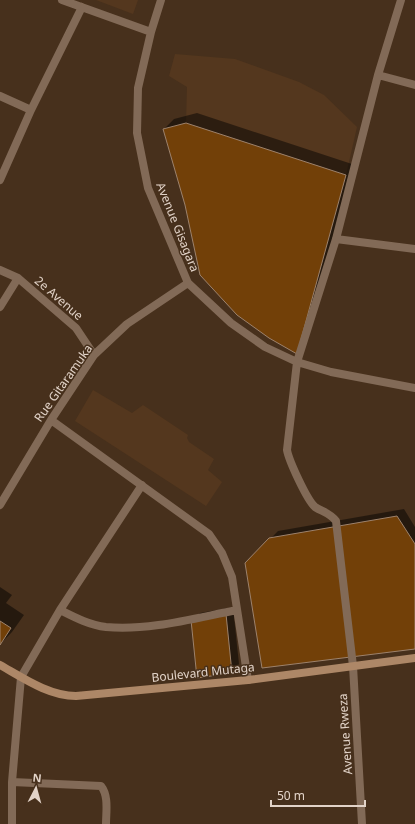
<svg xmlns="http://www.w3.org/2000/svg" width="415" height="824" font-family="'Noto Sans',sans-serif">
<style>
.built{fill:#54371e}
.shadow{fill:#0007}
.building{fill:#724008;stroke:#9d826c}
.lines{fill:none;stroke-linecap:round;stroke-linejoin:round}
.street{stroke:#826a57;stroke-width:8}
.secondary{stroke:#ad8767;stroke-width:8}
.labels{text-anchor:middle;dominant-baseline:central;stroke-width:3;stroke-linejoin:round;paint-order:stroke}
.street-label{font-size:12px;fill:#e2d3c8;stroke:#47301c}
</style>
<rect width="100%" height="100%" fill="#47301c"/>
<!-- built -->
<path class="built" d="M96,0H138L133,14Z
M175,54L235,59L299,82L324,95L357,127L346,175L198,130L186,123L187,87L169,76Z
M93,390L132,413L143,405L188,435L187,438L189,442L214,459L208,470L222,482L206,506L75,421Z"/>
<!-- shadow -->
<path class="shadow" d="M197,113L355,165L306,343L186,205L164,129L174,119Z
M404,509L415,527V648L247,563L278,531Z
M0,587L12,595L6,603L24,615L12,632L0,644Z
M233,607L239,664L232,672L192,620L200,613Z"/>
<!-- building -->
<path class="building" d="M186,123L346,175L297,354L269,338L237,315L200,275L185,205L163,129Z
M397,516L415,544V649L262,668L245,563L269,538Z
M226,614L232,673L197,678L191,620Z
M0,621L11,628L0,645Z"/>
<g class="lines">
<!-- street -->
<path class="street" d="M62,0L151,32
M161,0L151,32L138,88L137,133L148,188L188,283L231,323L265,347L297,362L331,372L415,388
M378,75L415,85
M0,96L31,110
M0,180L31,110L82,7
M336,239L415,249
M0,270L18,278L76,328L94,355
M0,307L18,278
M51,420L209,534L222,553L232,577L248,680
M0,505L51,420L94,355L127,324L188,283
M60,610C74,617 89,625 106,627C149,631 195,618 237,610
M12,782L101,786C109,796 106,812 106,824
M12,824V782L21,677L60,610L142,485
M362,824L353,666L336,521C330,513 323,512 315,507C307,500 289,461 287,450L297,362L336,239L378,75L401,0"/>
<!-- secondary -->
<path class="secondary" d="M0,665C23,678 49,696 76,696L248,680L415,658"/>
</g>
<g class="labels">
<!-- street labels -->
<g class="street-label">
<text transform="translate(178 227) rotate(68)">Avenue Gisagara</text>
<text transform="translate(59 298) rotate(41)">2e Avenue</text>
<text transform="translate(63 383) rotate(-55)">Rue Gitaramuka</text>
<text transform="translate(203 672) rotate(-6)">Boulevard Mutaga</text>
<text transform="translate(345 734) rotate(-94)">Avenue Rweza</text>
</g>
</g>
<!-- north arrow -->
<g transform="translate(36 788) rotate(6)" stroke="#47301c" stroke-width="3" paint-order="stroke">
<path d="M0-3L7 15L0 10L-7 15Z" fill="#e2d3c8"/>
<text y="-6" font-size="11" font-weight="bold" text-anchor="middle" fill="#e2d3c8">N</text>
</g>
<!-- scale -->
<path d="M271 800v6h94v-6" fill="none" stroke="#e2d3c8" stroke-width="2"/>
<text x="277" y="800" font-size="12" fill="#e2d3c8" stroke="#47301c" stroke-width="3" paint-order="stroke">50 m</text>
</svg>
